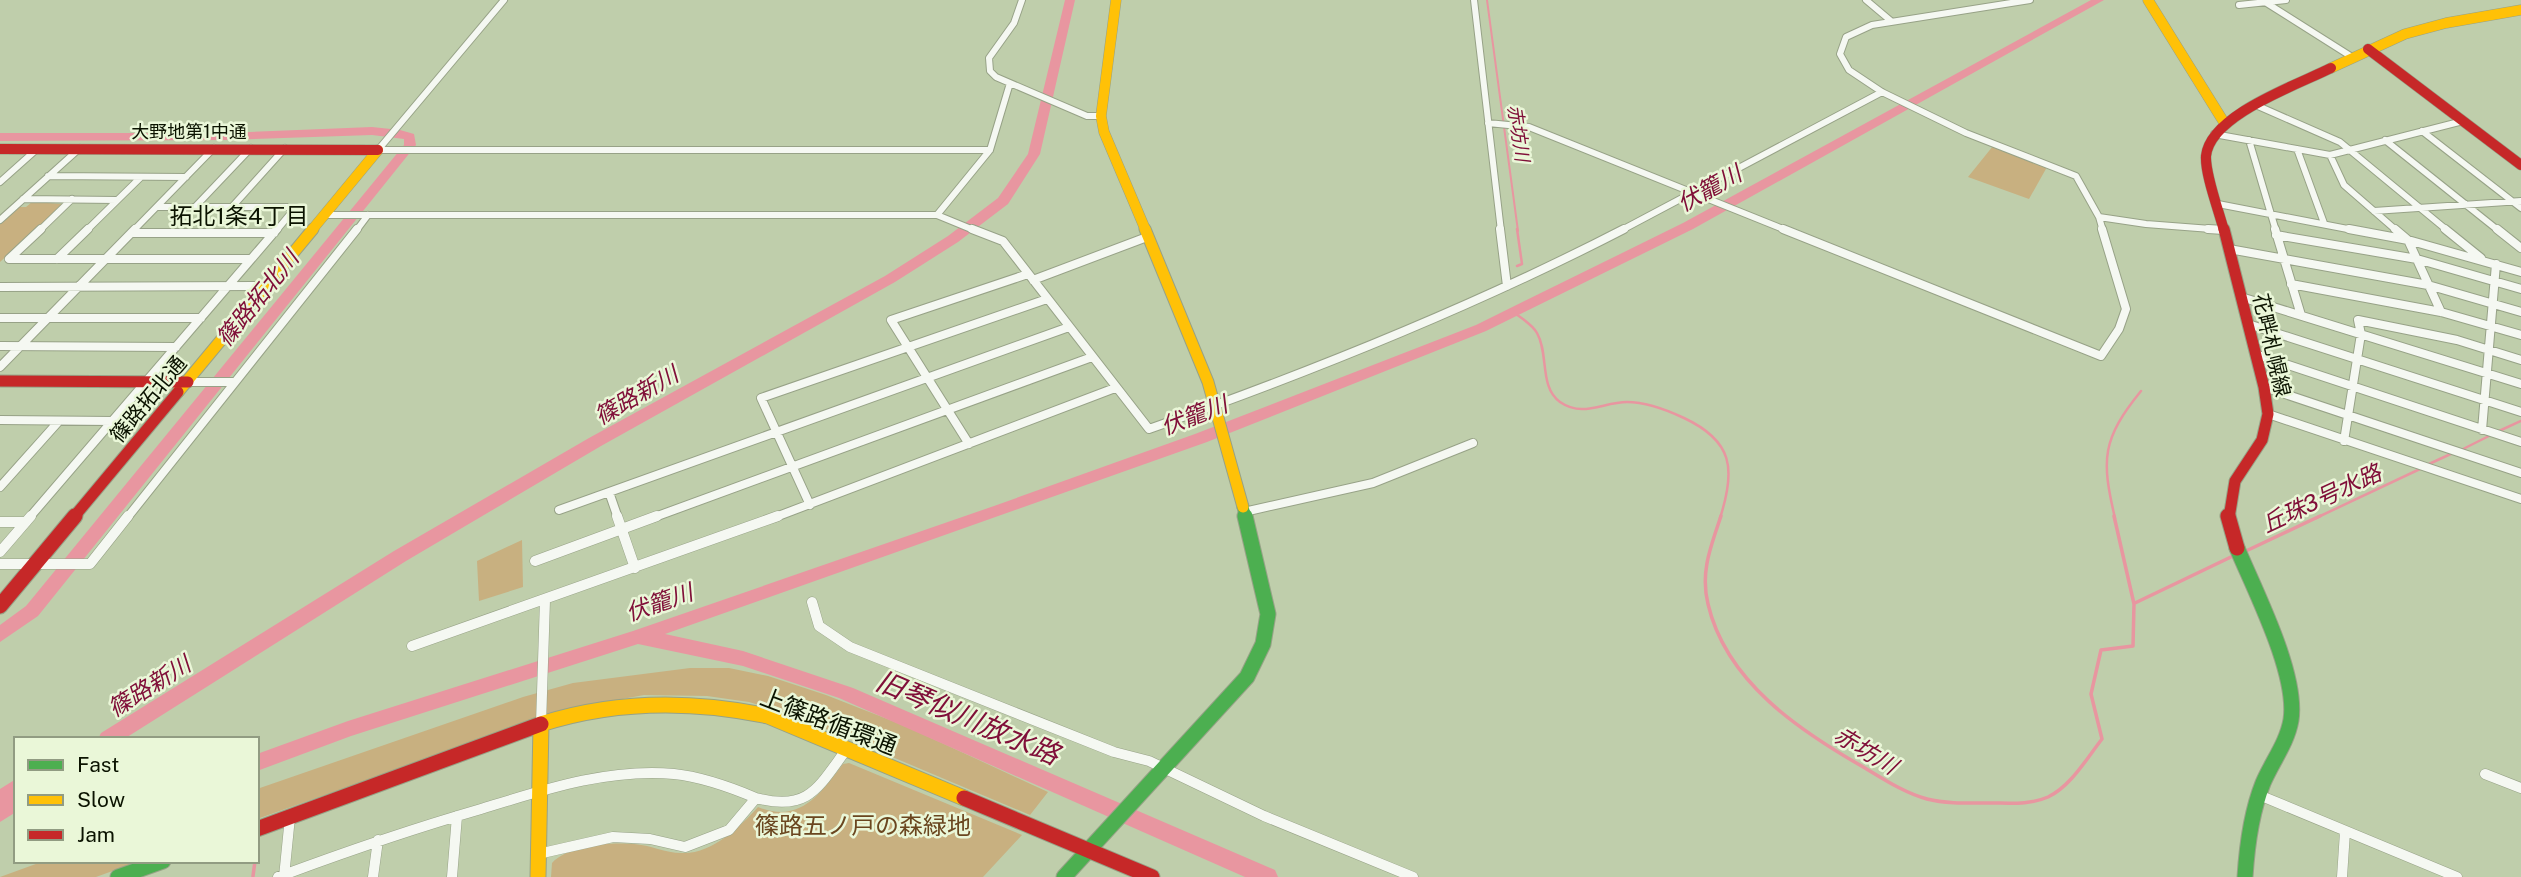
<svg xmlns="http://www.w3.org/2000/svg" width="2521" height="877" font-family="'Public Sans','Noto Sans JP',sans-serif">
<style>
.green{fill:#c8b080}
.water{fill:#e896a0}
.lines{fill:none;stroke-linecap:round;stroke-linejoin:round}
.stream-far2{stroke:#e896a0;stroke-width:2}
.stream-far1{stroke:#e896a0;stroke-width:2.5}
.stream{stroke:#e896a0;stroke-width:3.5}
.river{fill:#e896a0;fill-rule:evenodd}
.street-far2-casing{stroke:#97a287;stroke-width:8}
.street-far1-casing{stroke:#97a287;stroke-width:10}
.street-casing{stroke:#97a287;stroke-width:11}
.fast-far1-casing{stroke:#97a287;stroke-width:13}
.fast-casing{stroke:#97a287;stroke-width:17}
.slow-far2-casing{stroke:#97a287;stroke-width:11}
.slow-far1-casing{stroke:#97a287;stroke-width:13}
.slow-casing{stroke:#97a287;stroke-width:17}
.jam-far2-casing{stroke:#97a287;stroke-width:11}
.jam-far1-casing{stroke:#97a287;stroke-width:13}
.jam-casing{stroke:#97a287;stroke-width:17}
.street-far2{stroke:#f5f8f2;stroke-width:6}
.street-far1{stroke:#f5f8f2;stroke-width:8}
.street{stroke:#f5f8f2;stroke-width:10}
.fast-far1{stroke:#4caf50;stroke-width:11}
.fast{stroke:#4caf50;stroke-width:15}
.slow-far2{stroke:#ffc107;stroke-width:10}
.slow-far1{stroke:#ffc107;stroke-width:11}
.slow{stroke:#ffc107;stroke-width:15}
.jam-far2{stroke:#c62828;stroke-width:10}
.jam-far1{stroke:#c62828;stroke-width:11}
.jam{stroke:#c62828;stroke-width:15}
.labels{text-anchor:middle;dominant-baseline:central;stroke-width:5;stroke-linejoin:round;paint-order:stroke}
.far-street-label{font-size:18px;fill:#0b1300;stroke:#eaf7d8}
.far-water-label{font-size:19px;font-style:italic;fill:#801039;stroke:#eaf7d8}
.street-label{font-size:21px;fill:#0b1300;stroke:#eaf7d8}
.water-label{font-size:23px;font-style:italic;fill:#801039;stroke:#eaf7d8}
.neighbourhood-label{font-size:23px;fill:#0b1300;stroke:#eaf7d8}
.near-street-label{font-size:24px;fill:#0b1300;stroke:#eaf7d8}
.near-park-label{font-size:24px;fill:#6a461f;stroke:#eaf7d8}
.near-water-label{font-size:28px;font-style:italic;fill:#801039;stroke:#eaf7d8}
</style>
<rect width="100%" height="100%" fill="#bfceab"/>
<!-- green -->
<path class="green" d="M1993,146L2047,167L2029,199L1968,177Z
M32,202L63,204L0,262V224L18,207H26Z
M522,540L523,587L479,601L477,561Z
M690,668H729L768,676L826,695L905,726L1048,792L1030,815L795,716L749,702L707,696L644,695L568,709L257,819V789L523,697L573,683Z
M849,763L1022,835L983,877H551L552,863C568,845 610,842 634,844C650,845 666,853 681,853C711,855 740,827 758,807C800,824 820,794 843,764Z
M44,861H140L96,877H0Z"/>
<!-- water -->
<path class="water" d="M16,779V812L0,822V789Z"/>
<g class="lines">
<!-- stream-far2 -->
<path class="stream-far2" d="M1487,0L1518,231"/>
<!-- stream-far1 -->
<path class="stream-far1" d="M1517,266L1522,264L1517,229
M1513,312C1521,318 1532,324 1537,333C1549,354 1539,387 1560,402C1583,418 1603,402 1627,402C1647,402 1667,410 1684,418C1733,441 1736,469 1720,518
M2499,431L2521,421
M2461,450L2493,434
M2429,464L2455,452
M2115,518C2101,459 2102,439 2141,391
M2316,518L2420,469"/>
<!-- stream -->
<path class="stream" d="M1721,516C1711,546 1700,572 1708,604C1726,682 1800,731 1865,768C1885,780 1905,793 1927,799C1947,804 1969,803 1990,803C2010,803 2030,805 2048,797C2071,786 2087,758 2102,739L2091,694L2101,650L2133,646L2134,604L2114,516
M2246,551L2320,516
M2135,603L2233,556
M253,876L255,861"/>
<!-- river -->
<path class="river" d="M1065,0H1075L1040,154L1008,204L958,242L895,282L601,446L406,561L124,739H98L101,733L394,551L589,438L885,276L948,236L998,198L1028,154Z
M2091,0H2104L1693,229L1486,331L1207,442L665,634L743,651L853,688L1275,870L1278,877H1245L839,698L743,666L638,644L351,736L257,771V754L348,721L633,631L994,506L1195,434L1476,325L1683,223Z
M372,127L400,130L414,134L416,145L38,616L0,642V625L26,606L404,145V139L372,135L225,140L0,141V133H225Z"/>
<!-- street-far2 casing -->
<g class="street-far2-casing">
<path id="street-far2" d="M1022,0L1014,23L989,58L990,71L996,77L1087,116H1101
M1474,0L1501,231
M1866,0L1891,21
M2030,0L1872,25L1846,37L1840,54L1849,70L1882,92L1966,133L2076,176L2099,217L2146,224L2224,230
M2265,2L2352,57
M2239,5L2286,0
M2258,106L2340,142L2448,231
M1488,123L1529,127L1788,231
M2422,131L2521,208
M2214,134L2330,155L2463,121
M2249,140L2276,231
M2385,140L2499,231
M2297,149L2324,223
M378,150H990
M378,150L504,0
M2330,155L2344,185L2397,231
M48,176L186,177
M0,182L37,149
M23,199L117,200
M2218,204L2358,231
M157,207H296L276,231
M195,207L251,148
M232,207L285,148
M2374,211L2521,201
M326,215H937L976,231
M937,215L990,150L1010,83
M2099,217L2103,231
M0,220L80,148
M39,231L72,199
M86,231L141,177
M133,231L214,148
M356,231L368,215
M1620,231L1882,92"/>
</g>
<!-- street-far1 casing -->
<g class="street-far1-casing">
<path id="street-far1" d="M41,229L9,259H251
M972,229L1003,241L1149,429C1311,372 1471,308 1624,229
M1500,229L1507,286
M1783,229L2101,356L2119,329L2126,309L2102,229
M2208,229L2224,230
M2275,229L2301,315
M2349,229L2408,240L2521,272
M2395,229L2408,240L2441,312
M2445,229L2481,258
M2497,229L2521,248
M132,233H274
M2276,235L2417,259L2521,289
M2229,249L2428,285L2521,312
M57,259L88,229
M1033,280L1147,237
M2291,284L2441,312L2521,335
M0,287L267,286
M2241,297L2521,384
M0,318H201
M2248,324L2521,412
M0,346L176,347
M2255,354L2521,442
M0,367L135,229
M188,382H235
M2264,387L2521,473
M2268,414L2521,499
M0,420L113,421
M2482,430L2496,264
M2344,441L2361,334L2358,320L2457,340L2521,360
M969,444L891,320L1028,274
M0,487L59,421
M609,492L618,518
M810,505L761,398L1047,299
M559,510L1069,327
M1244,512L1373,483L1473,443
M29,518L277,229
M127,518L357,229
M652,518L1092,357
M773,518L1115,388"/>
</g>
<!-- street casing -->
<g class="street-casing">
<path id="street" d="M617,516L635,568
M0,522H26
M0,552L31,516
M535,561L657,516
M0,564H90L128,516
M812,602L819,626L850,647L1114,752L1149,761L1264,816L1413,877
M412,646L778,516
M541,724L545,600
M2485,774L2521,788
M2259,795L2457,877
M538,854L613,837L650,839L685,847L729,830L756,798C808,812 818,788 846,750
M278,877C345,852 412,829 481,809C543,790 608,768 674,774C703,777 730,787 756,798
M284,877L290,817
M373,877L378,840
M452,877L457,816
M2342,877L2345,832"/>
</g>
<!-- fast-far1 casing -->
<g class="fast-far1-casing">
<path id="fast-far1" d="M1243,507L1246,518"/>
</g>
<!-- fast casing -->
<g class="fast-casing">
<path id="fast" d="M2237,548C2255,591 2298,674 2291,720C2287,743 2272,762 2263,783C2251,813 2247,845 2245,877
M118,877L163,861
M1064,877L1247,677L1263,644L1268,614L1245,516"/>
</g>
<!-- slow-far2 casing -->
<g class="slow-far2-casing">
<path id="slow-far2" d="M1116,0L1101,116L1104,132L1146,231
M2148,0L2225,124
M2331,68L2405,34L2446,23L2521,10
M311,231L378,150"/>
</g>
<!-- slow-far1 casing -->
<g class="slow-far1-casing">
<path id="slow-far1" d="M1145,229L1208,382L1243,507
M178,392L313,229"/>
</g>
<!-- slow casing -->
<g class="slow-casing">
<path id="slow" d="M538,877L541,724C616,700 691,700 768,716L964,798"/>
</g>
<!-- jam-far2 casing -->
<g class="jam-far2-casing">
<path id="jam-far2" d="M2368,49L2521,165
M0,149L378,150
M2224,231C2219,211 2205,175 2206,156C2210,115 2297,85 2331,68"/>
</g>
<!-- jam-far1 casing -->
<g class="jam-far1-casing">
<path id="jam-far1" d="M2224,229L2264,387L2268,414L2262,440L2235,481L2229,518
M0,381L188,382
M73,518L178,392"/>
</g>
<!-- jam casing -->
<g class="jam-casing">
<path id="jam" d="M2228,516L2237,548
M0,606L75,516
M964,798L1152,877
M257,829L541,724"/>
</g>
<!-- street-far2 -->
<use href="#street-far2" class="street-far2"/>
<!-- street-far1 -->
<use href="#street-far1" class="street-far1"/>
<!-- street -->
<use href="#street" class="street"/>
<!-- fast-far1 -->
<use href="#fast-far1" class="fast-far1"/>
<!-- fast -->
<use href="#fast" class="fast"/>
<!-- slow-far2 -->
<use href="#slow-far2" class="slow-far2"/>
<!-- slow-far1 -->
<use href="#slow-far1" class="slow-far1"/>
<!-- slow -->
<use href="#slow" class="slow"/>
<!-- jam-far2 -->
<use href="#jam-far2" class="jam-far2"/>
<!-- jam-far1 -->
<use href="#jam-far1" class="jam-far1"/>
<!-- jam -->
<use href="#jam" class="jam"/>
</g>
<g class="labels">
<!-- far-street labels -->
<g class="far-street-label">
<text x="189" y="131">大野地第1中通</text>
</g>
<!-- far-water labels -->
<g class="far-water-label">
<text transform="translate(1519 133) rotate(82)">赤坊川</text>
</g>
<!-- street labels -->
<g class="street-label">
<text transform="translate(2272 345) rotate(77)">花畔札幌線</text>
<text transform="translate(148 399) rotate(-50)">篠路拓北通</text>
</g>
<!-- water labels -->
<g class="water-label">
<text transform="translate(1709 188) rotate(-29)">伏籠川</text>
<text transform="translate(257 298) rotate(-51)">篠路拓北川</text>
<text transform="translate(636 395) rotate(-30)">篠路新川</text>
<text transform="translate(1194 415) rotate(-21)">伏籠川</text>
<text transform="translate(2321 498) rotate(-25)">丘珠3号水路</text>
<text transform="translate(659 602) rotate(-19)">伏籠川</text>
<text transform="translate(149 686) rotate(-32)">篠路新川</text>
<text transform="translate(1866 750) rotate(31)">赤坊川</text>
</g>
<!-- neighbourhood labels -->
<g class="neighbourhood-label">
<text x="239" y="215">拓北1条4丁目</text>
</g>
<!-- near-street labels -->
<g class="near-street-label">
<text transform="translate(829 721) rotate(21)">上篠路循環通</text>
</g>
<!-- near-park labels -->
<g class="near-park-label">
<text x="863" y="825">篠路五ノ戸の森緑地</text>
</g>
<!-- near-water labels -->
<g class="near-water-label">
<text transform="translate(968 717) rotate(23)">旧琴似川放水路</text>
</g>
</g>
<!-- legend -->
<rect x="14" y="737" width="245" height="126" fill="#eaf7d8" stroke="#919c82" stroke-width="2"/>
<rect x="28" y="760" width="35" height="10" fill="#4caf50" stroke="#919c82" stroke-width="2"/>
<text x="77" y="772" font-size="21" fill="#0b1300">Fast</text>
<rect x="28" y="795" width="35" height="10" fill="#ffc107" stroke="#919c82" stroke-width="2"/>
<text x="77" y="807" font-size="21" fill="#0b1300">Slow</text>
<rect x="28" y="830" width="35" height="10" fill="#c62828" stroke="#919c82" stroke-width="2"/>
<text x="77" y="842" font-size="21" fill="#0b1300">Jam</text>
</svg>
